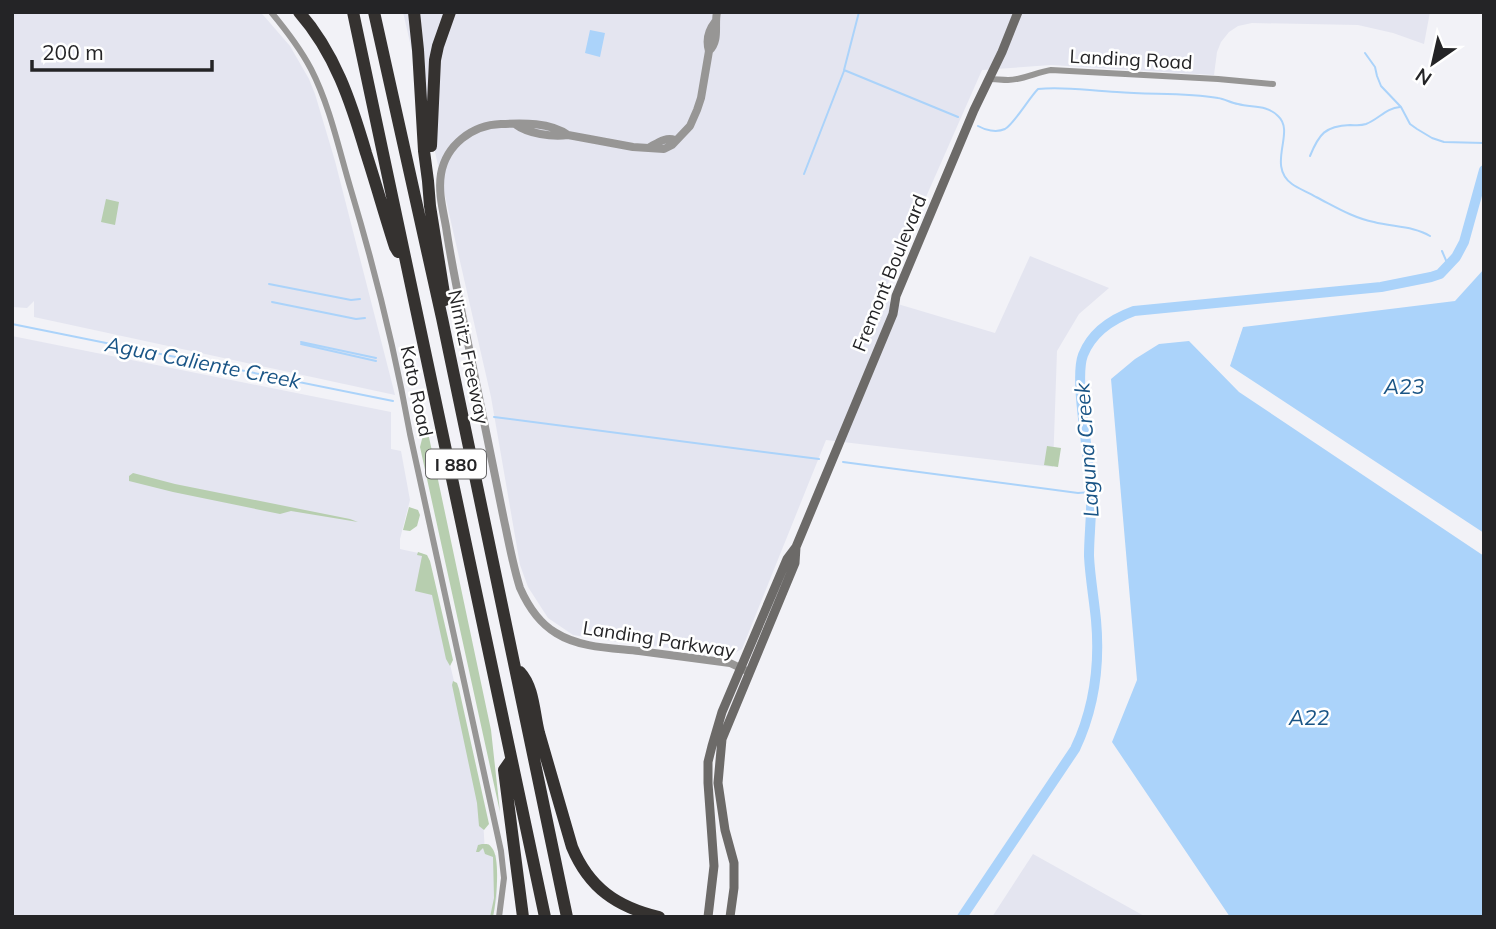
<svg xmlns="http://www.w3.org/2000/svg" width="1496" height="929" font-family="Mulish,sans-serif">
<style>
.built{fill:#e4e5f0}
.green{fill:#b7ceaf}
.water{fill:#abd3fa}
.lines{fill:none;stroke-linecap:round;stroke-linejoin:round}
.stream{stroke:#abd3fa;stroke-width:2}
.river{stroke:#abd3fa;stroke-width:10}
.minor{stroke:#979695;stroke-width:6}
.tertiary{stroke:#979695;stroke-width:8}
.secondary{stroke:#6c6a68;stroke-width:9}
.motorway{stroke:#353230;stroke-width:12}
.labels{text-anchor:middle;dominant-baseline:central;stroke-width:5;stroke-linejoin:round;paint-order:stroke}
.shield{fill:#fff;stroke:#666667;stroke-width:2}
.shield-label{font-size:18px;font-weight:bold;fill:#242426}
.street-label{font-size:19px;fill:#242426;stroke:#fff}
.water-label{font-size:21px;font-style:italic;fill:#1a5586;stroke:#fff}
</style>
<rect width="100%" height="100%" fill="#f2f2f7"/>
<!-- built -->
<path class="built" d="M12,12H260L264,16L290,46L309,79L315,94L335,161L395,395L34,317V301L27,308L12,307Z
M403,12H1430L1424,44L1393,33L1358,25L1252,23L1238,26L1229,32L1221,42L1217,52L1214,75L1051,65L982,70L881,299L995,333L1030,256L1109,288L1079,314L1057,351L1053,467L826,440L742,649L731,655L625,643L573,635L548,618L528,587L520,565L491,397Z
M12,336L391,412V449L401,451L410,500L400,539V549L423,554L425,559L486,816L483,819L485,853L496,855L497,897L493,917H12Z
M1033,854L1146,917H992Z"/>
<!-- green -->
<path class="green" d="M106,199L119,202L115,225L101,222Z
M426,423L491,730L500,812L420,447Z
M1047,446L1061,448L1058,467L1044,465Z
M133,473L175,484L350,519L358,522L291,511L280,514L173,492L129,481V476Z
M409,507L418,510L420,515L417,526L410,531L403,530Z
M418,552L427,555L430,561L453,660L450,666L446,659L432,595L415,591L422,556L417,555Z
M453,681L457,683L459,689L489,824L484,830L479,826L477,803L452,685Z
M482,844C487,844 489,843 492,848C501,859 496,903 493,917H490L494,898L493,857L485,854L483,848L479,852H476L478,845Z"/>
<!-- water -->
<path class="water" d="M590,30L605,33L600,57L585,53Z
M1484,269V533L1230,366L1243,327L1455,301Z
M1189,341L1239,392L1484,556V917H1230L1112,742L1137,680L1111,379L1135,359L1159,344Z"/>
<g class="lines">
<!-- stream -->
<path class="stream" d="M859,12L844,70L958,117
M1365,53L1375,67L1377,76L1381,86L1401,107L1410,124L1417,129L1432,138L1444,142L1484,143
M978,126C985,130 996,133 1005,129C1014,124 1029,98 1038,89C1064,86 1090,91 1117,92C1150,95 1185,92 1218,98C1225,99 1231,103 1238,104C1252,108 1266,104 1278,116C1296,132 1266,165 1292,184C1299,189 1308,192 1316,197C1334,206 1353,218 1374,222C1392,227 1414,226 1430,236
M1310,156C1319,134 1325,126 1350,125C1356,125 1360,126 1366,124C1379,119 1386,108 1400,107
M804,174L844,71
M1442,251L1448,265
M269,284L351,300L360,299
M272,302L356,319L365,318
M12,324L393,401
M301,342L376,358
M301,344L376,361
M494,417L819,459
M843,462L1078,493L1091,492"/>
<!-- river -->
<path class="river" d="M962,917L1075,749C1094,709 1100,664 1096,620C1094,599 1090,577 1089,556C1089,535 1092,514 1091,492C1091,482 1089,471 1088,461C1086,436 1075,376 1083,355C1092,332 1112,319 1134,311L1381,287L1431,277L1440,274L1456,257L1464,242L1484,170"/>
<!-- minor -->
<path class="minor" d="M271,12C286,30 300,48 311,69C330,106 339,150 351,190C375,270 395,351 410,434L501,851L504,878L499,917
M989,79C995,79 1002,80 1008,80C1023,80 1037,72 1051,70L1218,79L1273,84"/>
<!-- tertiary -->
<path class="tertiary" d="M709,51C720,40 714,26 717,12
M515,124C528,134 552,137 568,135L633,147L664,149L672,145L690,126L697,110L701,98L709,51C706,41 708,31 715,22
M568,135C550,122 523,123 501,124C472,125 446,145 441,174C438,192 443,210 446,227C452,268 461,308 469,348C481,405 492,463 504,520C509,543 513,566 520,588C528,606 539,623 556,633C580,648 612,648 639,651C670,655 700,659 730,663L749,672
M650,147C659,142 666,137 675,140"/>
<!-- secondary -->
<path class="secondary" d="M708,917L714,866L708,783V762L712,746L722,712L787,559L796,547L893,314L896,296L974,110L1002,52L1018,12
M730,917L734,888V863L725,830L718,783L722,739L795,563L796,547"/>
<!-- motorway -->
<path class="motorway" d="M299,12C335,53 351,102 366,153C376,184 385,216 395,247L398,252
M353,12L545,917
M374,12L442,318L567,917
M414,12L418,50L424,151L428,181L430,206L445,300
M431,146L435,60L438,46L450,12
M520,672C534,687 534,714 539,733C550,771 561,809 572,847C589,888 617,907 659,917
M511,760L504,770L523,917"/>
</g>
<g class="labels">
<!-- shield labels -->
<rect class="shield" x="426" y="449.5" width="60" height="29" rx="5"/>
<g class="shield-label">
<text x="456" y="464">I 880</text>
</g>
<!-- street labels -->
<g class="street-label">
<text transform="translate(1131 59) rotate(3)">Landing Road</text>
<text transform="translate(889 273) rotate(-68)">Fremont Boulevard</text>
<text transform="translate(469 357) rotate(78)">Nimitz Freeway</text>
<text transform="translate(417 391) rotate(78)">Kato Road</text>
<text transform="translate(659 639) rotate(9)">Landing Parkway</text>
</g>
<!-- water labels -->
<g class="water-label">
<text transform="translate(203 362) rotate(11)">Agua Caliente Creek</text>
<text x="1404" y="386">A23</text>
<text transform="translate(1086 450) rotate(-94)">Laguna Creek</text>
<text x="1309" y="717">A22</text>
</g>
</g>
<!-- border -->
<rect width="1496" height="929" fill="none" stroke="#242426" stroke-width="28"/>
<!-- north arrow -->
<g transform="translate(1433 63) rotate(214)" stroke="#ffffff" stroke-width="5" paint-order="stroke">
<path d="M0-5L12 26L0 18L-12 26Z" fill="#242426"/>
<text y="-10" font-size="19" font-weight="bold" text-anchor="middle" fill="#242426">N</text>
</g>
<!-- scale -->
<path d="M32 60v10h180v-10" fill="none" stroke="#242426" stroke-width="3.5"/>
<text x="42" y="60" font-size="21" fill="#242426" stroke="#ffffff" stroke-width="5" paint-order="stroke">200 m</text>
</svg>
